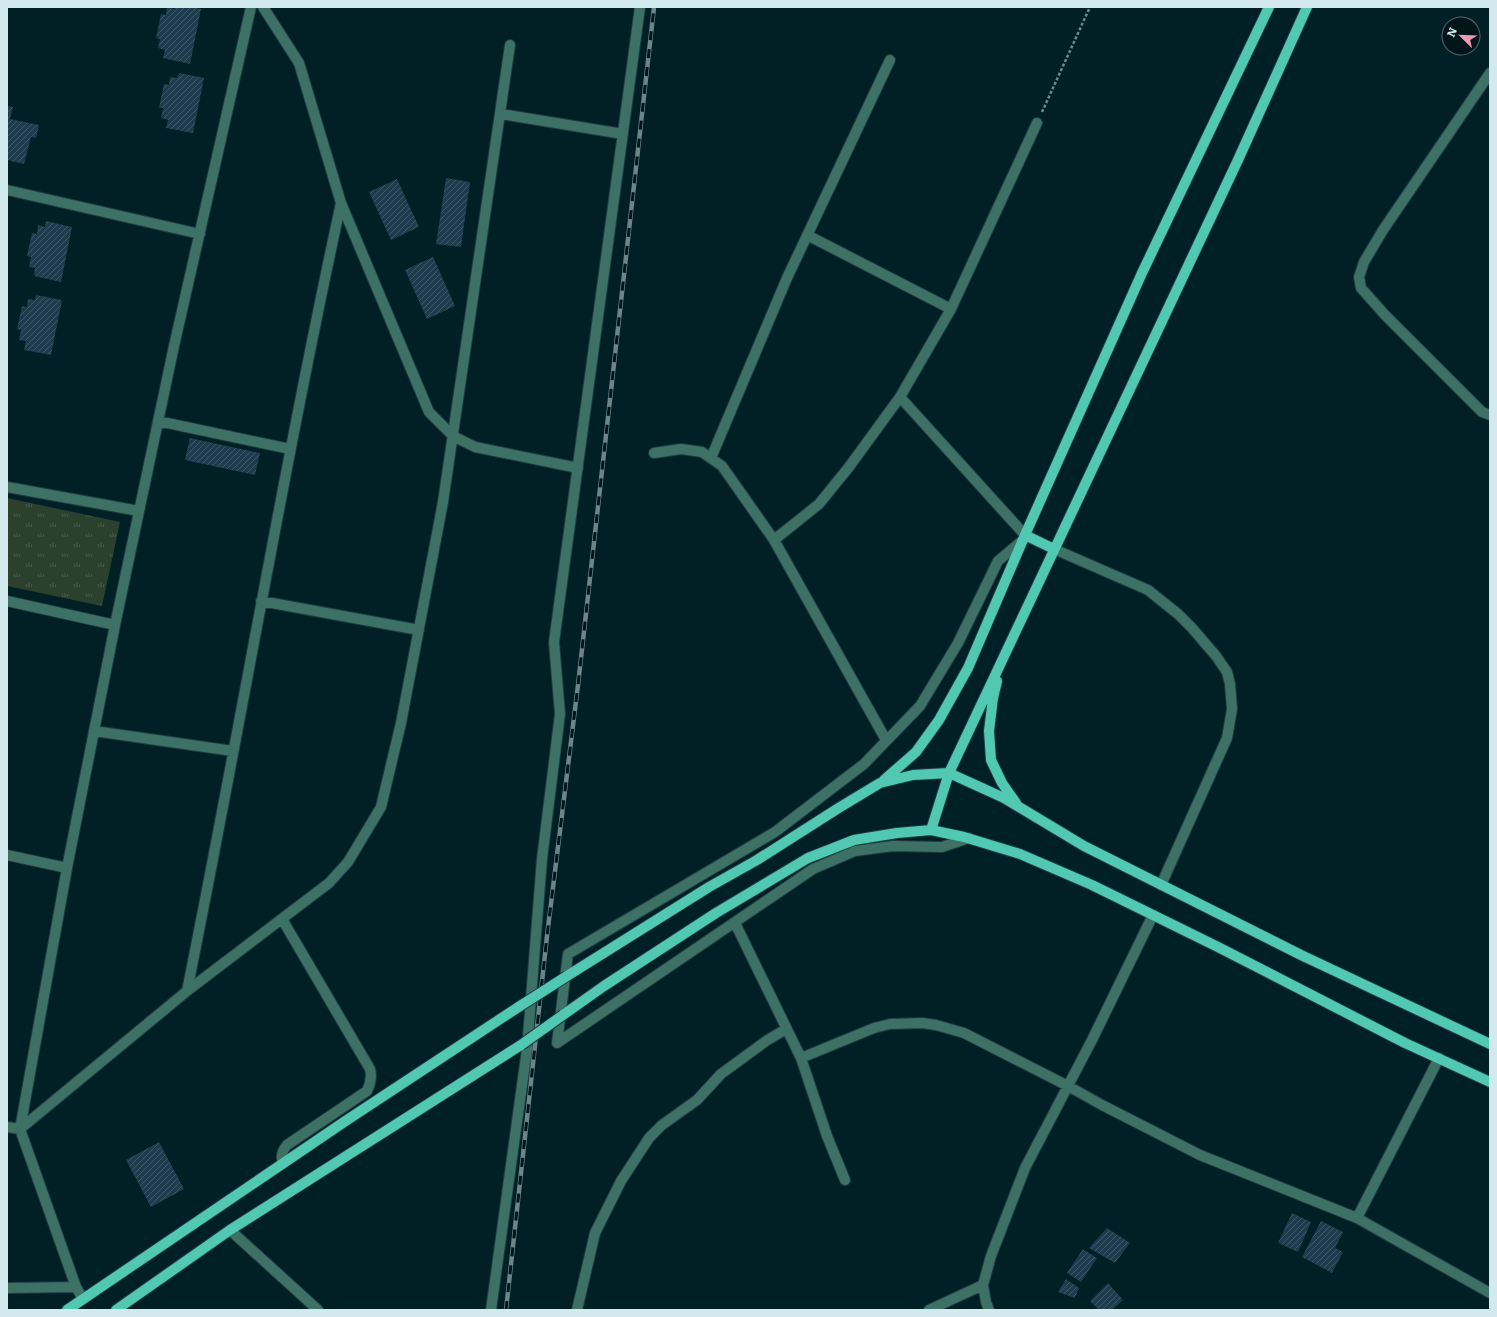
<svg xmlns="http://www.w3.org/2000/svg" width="1497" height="1317" font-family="Literata,serif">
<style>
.grass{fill:url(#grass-tufts)}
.building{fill:url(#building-hatch)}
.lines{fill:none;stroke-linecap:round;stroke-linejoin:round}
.minor-casing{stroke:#1d3c41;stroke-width:12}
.major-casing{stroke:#1d3c41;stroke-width:12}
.path{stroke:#6d888c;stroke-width:2.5;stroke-dasharray:3 2;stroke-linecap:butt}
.minor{stroke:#3d7166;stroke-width:10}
.major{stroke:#51c8b2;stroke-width:10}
.rail-casing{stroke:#6b868b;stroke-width:4.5}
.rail{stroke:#02161a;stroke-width:3;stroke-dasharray:9;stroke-linecap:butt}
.major-bridge-casing{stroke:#1d3c41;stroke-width:12;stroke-linecap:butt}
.major-bridge{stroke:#51c8b2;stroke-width:10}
</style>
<defs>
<pattern id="grass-tufts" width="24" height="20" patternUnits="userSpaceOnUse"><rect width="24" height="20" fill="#2b412e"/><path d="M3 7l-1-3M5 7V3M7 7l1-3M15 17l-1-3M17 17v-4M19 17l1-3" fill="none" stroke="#495c4d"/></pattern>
<pattern id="building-hatch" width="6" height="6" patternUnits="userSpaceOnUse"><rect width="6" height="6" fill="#1f3b4e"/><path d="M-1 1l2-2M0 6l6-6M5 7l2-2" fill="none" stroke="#3f5768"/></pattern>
</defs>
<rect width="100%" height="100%" fill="#002025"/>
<!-- grass -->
<path class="grass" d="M7,498L120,522L102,606L7,586Z"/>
<!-- building -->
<path class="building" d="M167,7L174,9V7H194L201,9L190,64L163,58L165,50L158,48L160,39L156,38L161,14L166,15Z
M179,73L204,78L193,133L166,128L168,120L161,118L163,108H159L164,84L169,85L170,77L177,78Z
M7,106L13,107L10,119L39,125L36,138L31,137L24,164L7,160Z
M446,178L470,182L461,247L436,244Z
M397,179L419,227L391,240L369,192Z
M46,221L72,227L61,282L34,276L35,268L29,267L31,257L27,256L32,233L37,234L38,225L45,227Z
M433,257L455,306L427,319L405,270Z
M36,295L62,300L51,355L24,350L26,341L19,340L21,330L17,329L22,306L27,307L28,299L35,300Z
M190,438L260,453L255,475L185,460Z
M159,1142L184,1189L151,1207L126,1160Z
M1292,1213L1311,1222L1298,1252L1278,1243Z
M1321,1221L1343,1232L1335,1248L1343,1252L1332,1273L1302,1257Z
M1107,1228L1130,1243L1115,1263L1089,1248Z
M1083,1249L1097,1258L1081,1282L1067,1273Z
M1066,1279L1079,1288L1075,1298L1058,1292Z
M1108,1283L1123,1300L1112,1310H1099L1090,1301Z"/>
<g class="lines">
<!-- minor casing -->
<g class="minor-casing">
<path id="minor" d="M263,7L299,63L341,203L429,412L453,436L475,447L578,468
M1490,73L1383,230L1364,262L1359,277L1361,288L1385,315L1482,412L1490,415
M501,114L623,134
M7,190L200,234
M807,235L951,309
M900,397L1025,535
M158,421L290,449
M654,453L681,449L702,452L722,466L774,540L886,740
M711,458L787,278L890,60
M7,487L139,511
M774,540L819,504L849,467L900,397L951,309L1037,123
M1054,549L1148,590L1178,614L1192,628L1216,656L1227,672L1230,684L1232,709L1227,738L1161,885
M7,601L115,625
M261,601L419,630
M94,731L233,751
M969,838L942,847L893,846L855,851L813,869L557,1043L568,954L775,832L864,764L920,706L958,643L998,561L1023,540
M7,855L67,868
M282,919L370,1069C372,1077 371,1083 367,1091L287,1145C282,1151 280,1156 283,1163
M735,923L801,1058L827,1136L845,1180
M187,991C240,729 284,465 341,203
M801,1058L874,1028L890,1024L922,1023L936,1025L964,1033L1068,1086L1102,1105L1200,1155L1357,1218L1490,1293
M7,1127L20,1129L187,991L329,883L348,862L381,807L401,723L443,502L510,45
M1357,1218L1439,1058
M230,1230L318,1310
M7,1288L76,1287
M83,1299L76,1287L20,1129L67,868L115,625L174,346L251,7
M491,1310L527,1049L542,859L560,714L554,642L640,7
M577,1310L595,1233L621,1181L649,1138L662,1125L697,1100L721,1074L766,1041L786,1029
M929,1310L983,1285
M989,1310L986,1302L983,1285L991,1256L1025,1168L1092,1040L1153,915"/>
</g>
<!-- major casing -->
<g class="major-casing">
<path id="major" d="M1025,535L1054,549
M997,681L993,698L989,731L991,760L1002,783L1016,803
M884,780L916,752L939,720L968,668L1025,535L1142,273L1269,7
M931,830L949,773L1238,160L1307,7
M567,976L709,887L757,860L837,809L880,783L913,775L949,773L1004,798L1084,846L1301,955L1490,1044
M563,1015L604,986L716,913L808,858L854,840L897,833L931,830L964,837L1020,854L1092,885L1218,947L1405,1043L1490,1082
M67,1310L344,1122L520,1006
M116,1310L230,1230L521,1045"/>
</g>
<!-- path -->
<path class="path" d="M1042,112L1090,7"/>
<!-- minor -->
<use href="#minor" class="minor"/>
<!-- major -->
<use href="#major" class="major"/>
<!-- rail casing -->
<g class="rail-casing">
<path id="rail" d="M506,1310L547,936L578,685L654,7"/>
</g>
<!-- rail -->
<use href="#rail" class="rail"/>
<!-- major-bridge casing -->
<g class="major-bridge-casing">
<path id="major-bridge" d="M520,1006L567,976
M521,1045L563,1015"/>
</g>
<!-- major-bridge -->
<use href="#major-bridge" class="major-bridge"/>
</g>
<!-- border -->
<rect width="1497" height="1317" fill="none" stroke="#d2e9ed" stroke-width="16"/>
<!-- north arrow -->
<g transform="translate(1461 36) rotate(293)"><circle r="19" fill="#02161a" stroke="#556a6e"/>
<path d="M0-3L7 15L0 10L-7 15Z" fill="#f29ab0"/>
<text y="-6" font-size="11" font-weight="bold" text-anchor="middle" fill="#d2e9ed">N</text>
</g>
</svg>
